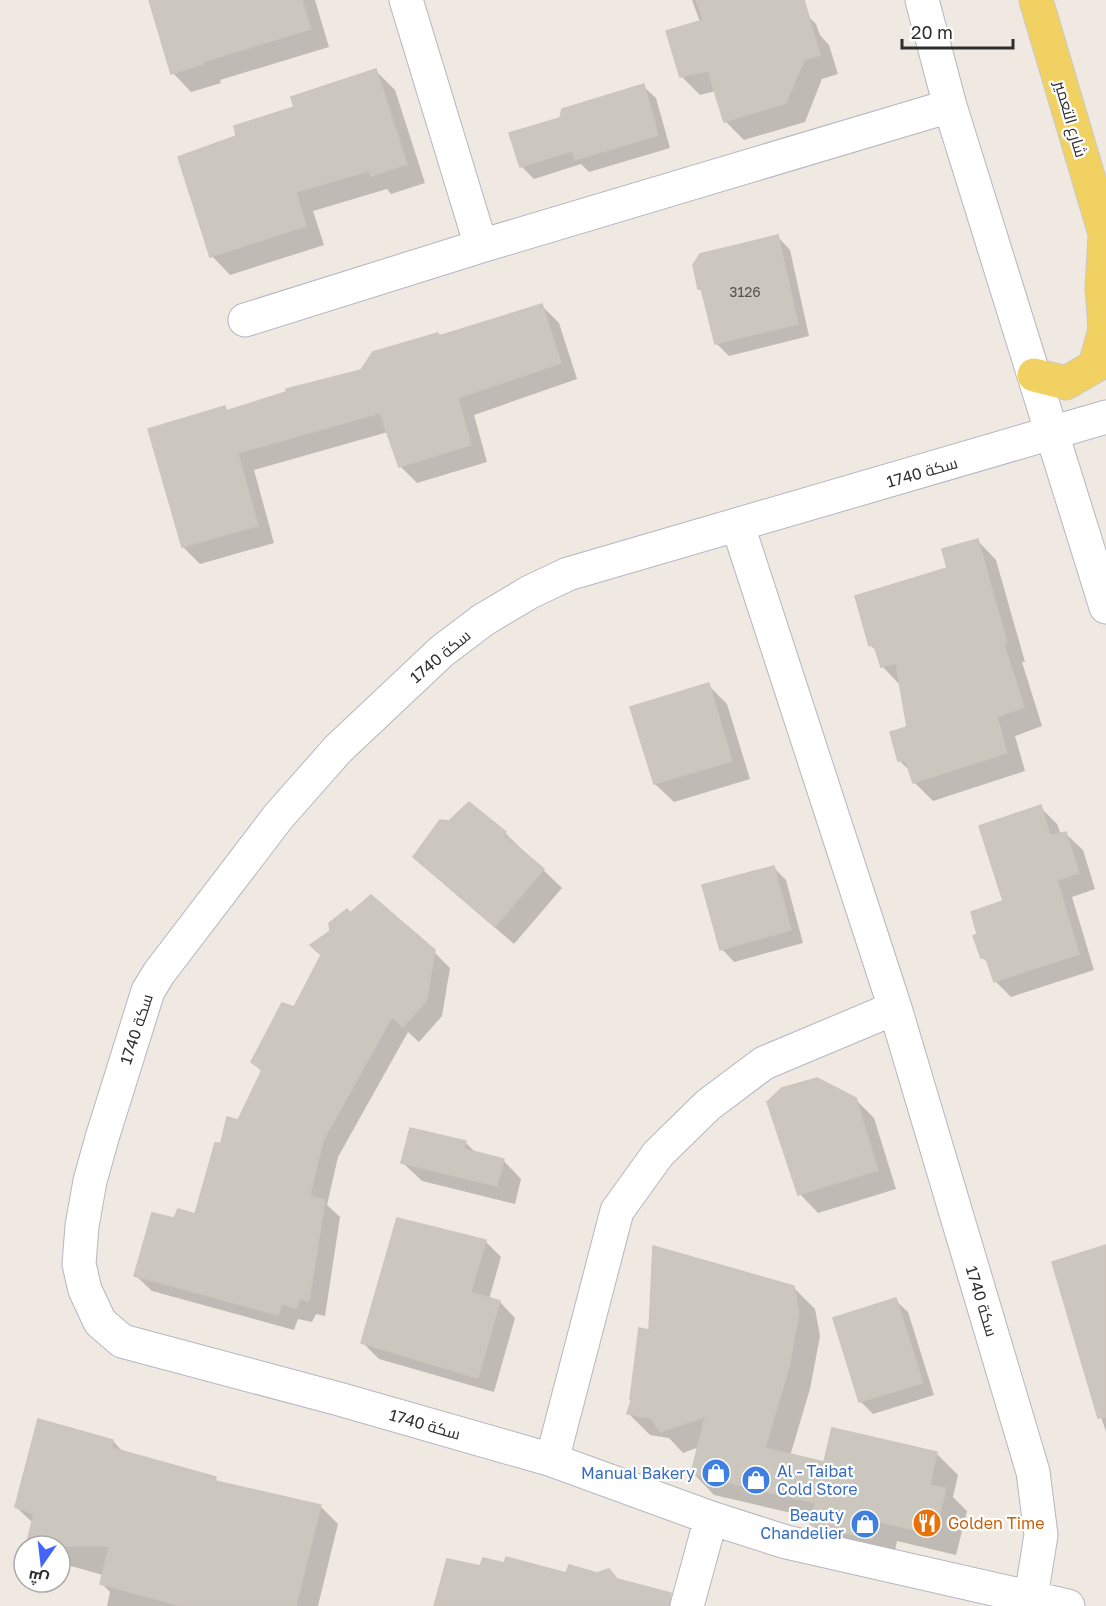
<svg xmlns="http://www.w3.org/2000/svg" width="1106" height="1606" font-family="'Golos Text',Cairo,sans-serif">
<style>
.shadow{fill:#0003}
.building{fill:#cbc7bf;stroke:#cbc5ba;stroke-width:1.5}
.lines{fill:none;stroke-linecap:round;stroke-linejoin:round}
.minor-casing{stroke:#b4b7c1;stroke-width:35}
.major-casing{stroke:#c9c9c9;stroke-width:35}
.minor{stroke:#fff;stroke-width:33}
.major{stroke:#f2d163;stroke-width:33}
.labels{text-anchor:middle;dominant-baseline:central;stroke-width:4.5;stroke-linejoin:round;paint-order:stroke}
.number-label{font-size:14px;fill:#555452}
.street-label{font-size:16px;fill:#2e2e2e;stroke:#fff}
.shop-label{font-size:16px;fill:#366cbe;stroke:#fff;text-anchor:end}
.food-label{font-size:16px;fill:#c56008;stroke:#fff;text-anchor:start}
</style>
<rect width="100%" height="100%" fill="#efe9e1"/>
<!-- shadow -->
<path class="shadow" d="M150,0H315L329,47L220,80L221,83L191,92L173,73Z
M692,0H797L798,6L816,24L820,35L829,45L838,74L822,79L805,122L744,140L725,121L716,91L700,95L681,76L700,22Z
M376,71L395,90L425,183L391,194L387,189L313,211L324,245L230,275L212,256L238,137Z
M643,86L656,98L670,148L589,172L581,164L534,179L521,166L561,119Z
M778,237L790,250L809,336L729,356L716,343L704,292L700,288Z
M542,306L559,323L577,379L474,415L487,462L417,483L400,466L388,432L254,470L274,543L200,564L183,547L225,408L228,412L362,371L438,335L440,337Z
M978,541L996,560L1025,662H1022L1042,726L1015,736L1025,771L933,801L914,782L912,773L899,760L909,728L901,686L882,666L878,652L870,645Z
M708,685L727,704L750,779L674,802L655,784Z
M1040,807L1057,824L1061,835L1066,834L1083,850L1095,889L1072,897L1094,970L1011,997L995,981L990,965L982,957Z
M505,833L562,888L514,944L434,875L415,857Z
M773,867L786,880L803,943L734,962L722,949Z
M350,915L434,952L450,968L442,1016L419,1042L408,1032L338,1157L327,1205L340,1217L325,1316L316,1314L312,1322L298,1319L294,1330L152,1291L136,1276L175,1220L196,1216L222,1144L239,1122L262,1072L253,1062L295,1009Z
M855,1099L874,1118L896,1189L818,1213L800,1194Z
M465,1142L477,1154L503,1160L521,1179L515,1204L422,1181L403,1163Z
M485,1241L501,1257L489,1299L500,1302L515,1318L494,1392L379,1359L363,1343Z
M1106,1247V1432L1086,1370Z
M793,1287L815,1309L820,1336L810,1389L790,1456L825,1464L833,1430L937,1454L958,1475L953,1497L967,1511L956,1555L897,1541L893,1560L833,1546L812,1525L813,1518L714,1495L693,1473L699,1447L683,1453L669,1438L650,1435L629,1414L633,1400L632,1398L650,1332Z
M895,1300L908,1312L934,1395L873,1414L860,1401Z
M113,1441L124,1453L215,1479L220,1484L321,1507L338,1524L318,1606H107L110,1592L101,1583L103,1575L60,1563V1546H33L28,1541L33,1523L16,1507Z"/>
<!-- building -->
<path class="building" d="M149,0H302L311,29L202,62L203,64L171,74Z
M696,0H804L820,55L804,60L786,103L724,122L708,71L680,77L666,31L703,20Z
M376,69L407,164L371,176L369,171L296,192L306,226L210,257L178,157L236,136L234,126L294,107L291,97Z
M644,84L658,135L575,160L572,151L520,167L509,133L560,118L562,109Z
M778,235L798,324L715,344L701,288L698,289L693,265L700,254Z
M542,304L561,363L458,398L471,445L399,467L380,413L238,453L258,526L182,547L148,429L225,406L226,411L286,392V389L361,370L373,352L438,333L439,336Z
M978,539L1007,643L1004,644L1024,707L997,717L1007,753L913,783L906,761H898L890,732L907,727L896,663L881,667L874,645L869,646L855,596L947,568L942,549Z
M709,683L732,761L654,784L630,707Z
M469,802L506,832L504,835L544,869L495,927L413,857L440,820L449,821Z
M1041,805L1050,835L1066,832L1079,873L1057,880L1079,954L994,982L986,958H981L973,936L977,934L971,912L1003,901L979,826Z
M774,866L791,930L720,950L702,885Z
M371,895L435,950L427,1000L403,1027L392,1017L323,1141L310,1196L325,1200L309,1301L300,1299L296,1308L282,1304L278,1315L134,1276L152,1213L174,1218L178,1209L195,1214L215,1143H221L227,1117L238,1120L262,1070L251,1062L282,1003L294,1007L321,955L310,945L330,931L329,923L347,909L350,913Z
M817,1078L856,1098L878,1170L798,1195L767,1102L782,1088Z
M410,1128L466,1141L464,1149L504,1159L497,1186L401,1163Z
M397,1218L486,1240L471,1292L500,1301L478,1378L361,1343Z
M1106,1245V1417L1098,1418L1052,1262Z
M653,1246L794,1286L799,1313L789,1367L765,1448L824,1462L832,1428L937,1452L930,1485L946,1488L935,1535L876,1521L872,1539L810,1525L815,1503L691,1474L705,1417L660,1432L651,1418L627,1414L632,1398L630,1399L639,1328L649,1330Z
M896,1298L923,1383L859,1402L833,1318Z
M38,1419L113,1440L112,1448L216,1477L215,1481L321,1505L296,1606H181L100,1584L109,1546H42L27,1542L34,1514L15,1507Z
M506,1557L566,1573L569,1565L597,1573L609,1569L617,1579L671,1593L669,1606H434L447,1559L480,1566L483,1558L504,1563Z"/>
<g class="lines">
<!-- minor casing -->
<g class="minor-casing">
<path id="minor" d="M406,0L481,246
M922,0L950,106L1106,607
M245,320L481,246L950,106
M738,526L895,1008L1033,1472L1041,1535L1031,1597
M552,1460L617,1211L658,1154L708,1105L764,1063L895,1008
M687,1606L711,1518
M1068,1606L786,1542L711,1518L552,1460L339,1399L122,1341L100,1322L85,1290L79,1264L82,1226L90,1181L102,1138L148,991L159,973L278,817L338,749L442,651L483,620L530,592L568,574L1106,417"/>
</g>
<!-- major casing -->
<g class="major-casing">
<path id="major" d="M1036,0L1106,237
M1034,375L1066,383L1095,366L1105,329L1102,288L1105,235"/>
</g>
<!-- minor -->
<use href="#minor" class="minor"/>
<!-- major -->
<use href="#major" class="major"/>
</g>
<!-- icons -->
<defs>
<g id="shop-disc" transform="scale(1.5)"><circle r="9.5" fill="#3f7fe0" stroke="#fff"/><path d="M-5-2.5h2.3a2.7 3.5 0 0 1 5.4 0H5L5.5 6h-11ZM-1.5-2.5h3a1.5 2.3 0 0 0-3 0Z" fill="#fff"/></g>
<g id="restaurant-disc" transform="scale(1.5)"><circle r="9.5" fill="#e8710a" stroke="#fff"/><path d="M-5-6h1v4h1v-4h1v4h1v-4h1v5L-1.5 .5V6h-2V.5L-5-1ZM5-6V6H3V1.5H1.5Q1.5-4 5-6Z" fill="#fff"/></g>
</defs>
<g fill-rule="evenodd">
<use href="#shop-disc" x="716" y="1473"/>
<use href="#shop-disc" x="756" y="1480"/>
<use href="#restaurant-disc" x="927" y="1523"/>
<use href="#shop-disc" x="865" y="1524"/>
</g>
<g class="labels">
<!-- number labels -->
<g class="number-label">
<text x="745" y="291">3126</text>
</g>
<!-- street labels -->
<g class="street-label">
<text transform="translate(1071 119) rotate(74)">شارع التعمير</text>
<text transform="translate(922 472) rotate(-16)">سكة 1740</text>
<text transform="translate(440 656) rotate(-40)">سكة 1740</text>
<text transform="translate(136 1029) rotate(-72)">سكة 1740</text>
<text transform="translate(982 1301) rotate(73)">سكة 1740</text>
<text transform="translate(425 1424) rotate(16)">سكة 1740</text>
</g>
<!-- shop labels -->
<g class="shop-label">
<text x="777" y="1471" text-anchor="start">Al - Taibat<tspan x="777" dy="18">Cold Store</tspan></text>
<text x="695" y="1473">Manual Bakery</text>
<text x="844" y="1515">Beauty<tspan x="844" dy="18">Chandelier</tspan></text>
</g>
<!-- food labels -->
<g class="food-label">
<text x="948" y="1523">Golden Time</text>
</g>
</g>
<!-- north arrow -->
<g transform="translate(42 1564) rotate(194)"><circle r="28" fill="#ffffff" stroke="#ababab" stroke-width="1.5"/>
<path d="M0-4.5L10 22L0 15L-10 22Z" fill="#4264fb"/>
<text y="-9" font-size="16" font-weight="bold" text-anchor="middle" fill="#2e2e2e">ش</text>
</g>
<!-- scale -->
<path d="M902 39v9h111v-9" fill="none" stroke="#2e2e2e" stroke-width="3"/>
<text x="911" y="39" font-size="18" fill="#2e2e2e" stroke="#ffffff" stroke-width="4.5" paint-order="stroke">20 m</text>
</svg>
